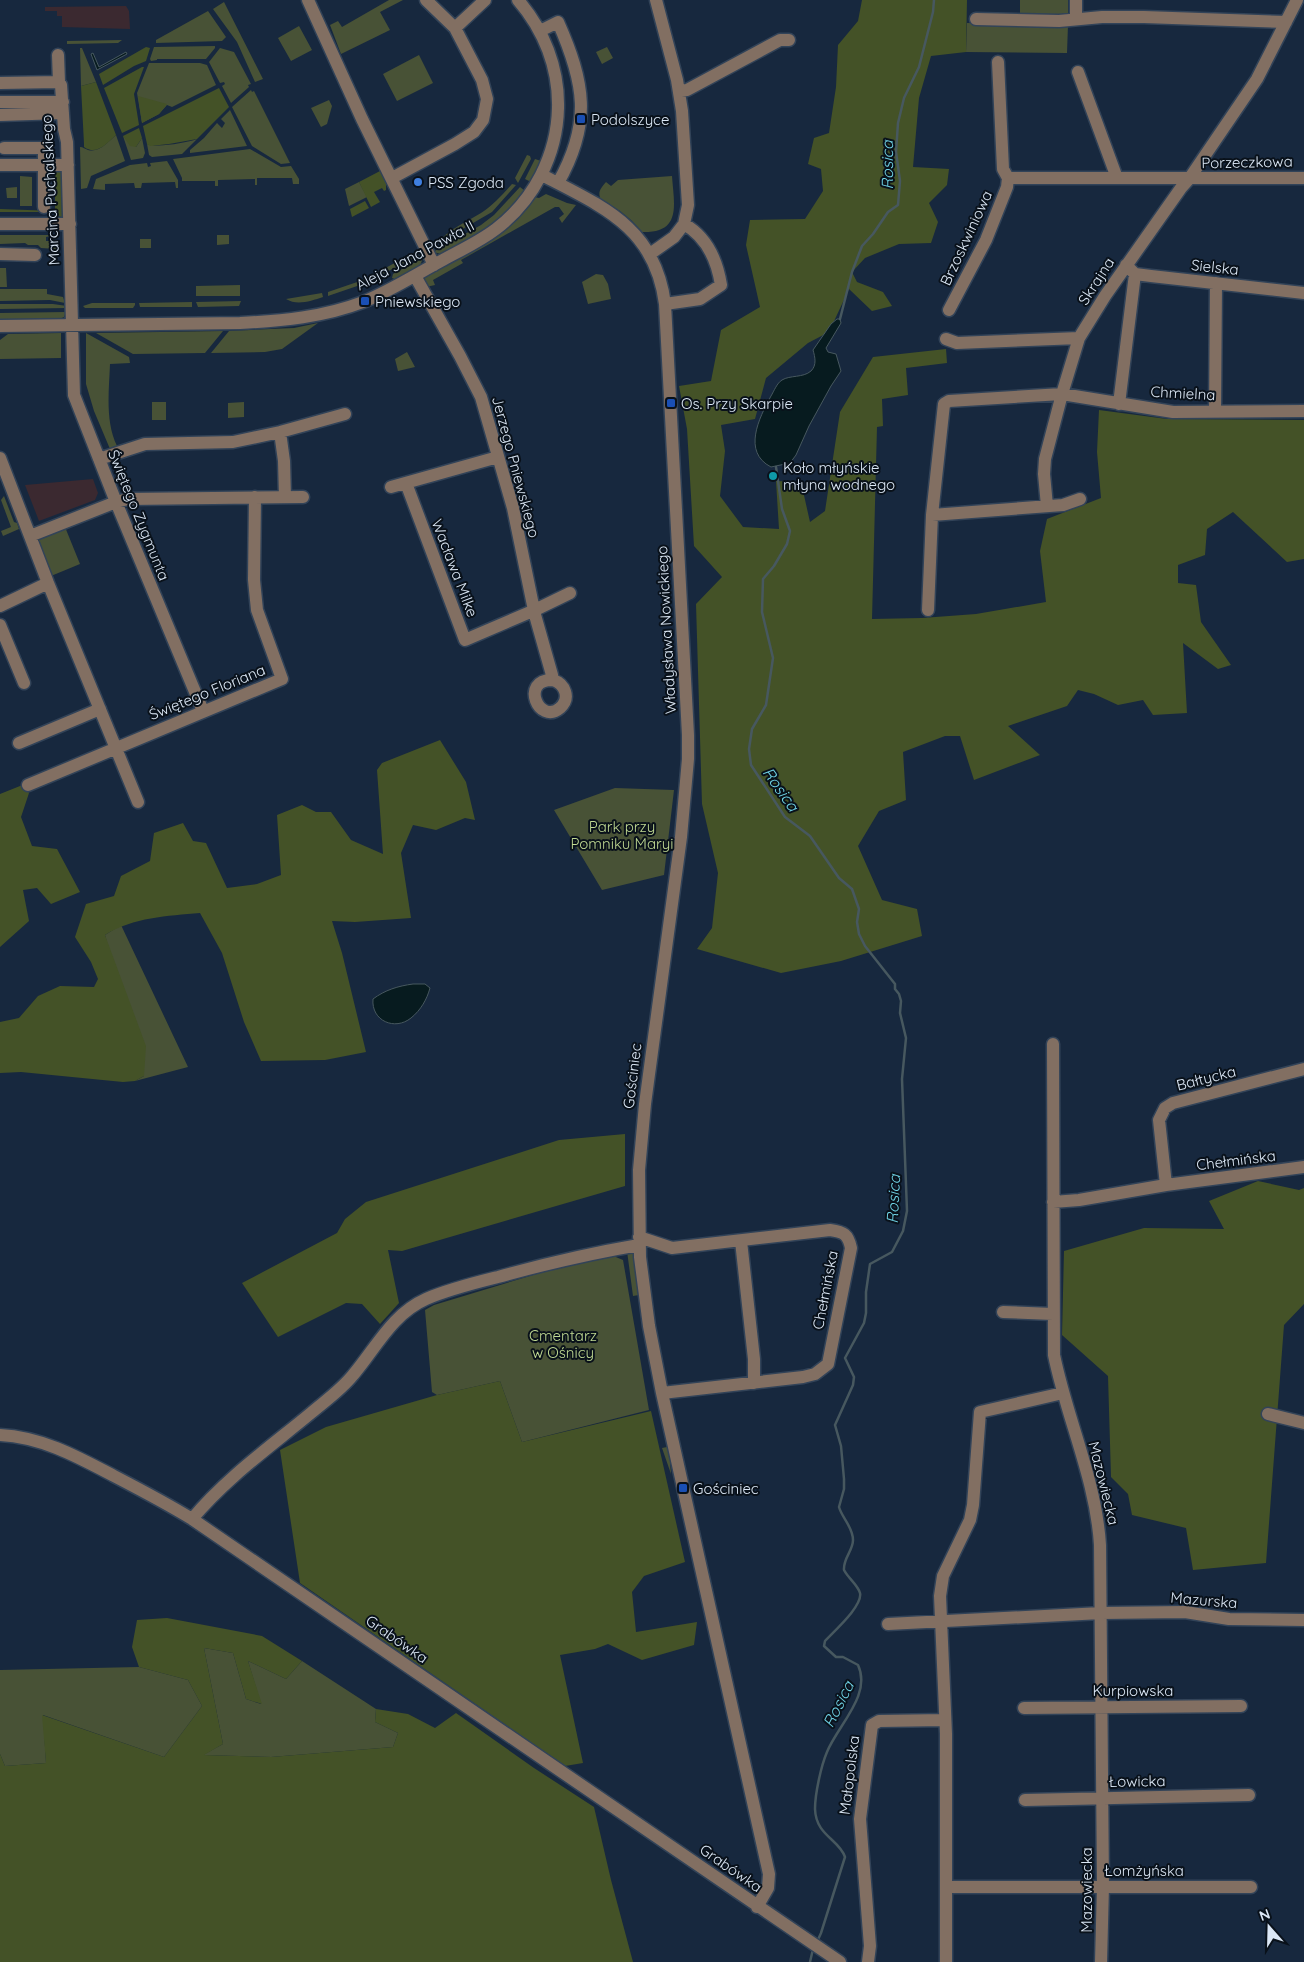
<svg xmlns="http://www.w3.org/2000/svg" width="1304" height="1962" font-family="Quicksand,sans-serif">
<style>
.education{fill:#3b2930}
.green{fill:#485236}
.forest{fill:#445227}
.water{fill:#071b1f;stroke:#47585f}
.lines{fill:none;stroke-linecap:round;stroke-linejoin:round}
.stream{stroke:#47585f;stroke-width:2.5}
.minor-casing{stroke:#324358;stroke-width:15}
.minor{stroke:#826f62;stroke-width:12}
.transit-dot{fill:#1a4fb4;stroke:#09111a;stroke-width:2}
.shop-dot{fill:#3f7fe0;stroke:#09111a;stroke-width:2}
.culture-dot{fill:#0f9aa8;stroke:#09111a;stroke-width:2}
.labels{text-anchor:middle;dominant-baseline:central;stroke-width:4;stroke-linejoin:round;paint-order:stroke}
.poi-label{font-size:15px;fill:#dbe7f5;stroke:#09111a;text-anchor:start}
.street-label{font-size:15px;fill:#dbe7f5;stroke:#09111a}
.park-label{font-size:15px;fill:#c1da93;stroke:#09111a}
.water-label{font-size:16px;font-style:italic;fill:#70d4e7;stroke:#09111a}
</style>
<rect width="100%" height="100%" fill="#17283e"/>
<!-- education -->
<path class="education" d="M126,6L129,11L130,29L62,27V16H57V11H45V7Z
M93,479L98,493L95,500L39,521L25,485Z"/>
<!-- green -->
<path class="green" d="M389,0H403L380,12L390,30L341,54L330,25L338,21L342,27Z
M1020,0H1068V16L1020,15Z
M224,2L263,79L255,82L237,42L213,9Z
M208,11L226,37L222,41L156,43V40Z
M967,23L1068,25L1067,53L966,52Z
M299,26L312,50L291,61L278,38Z
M122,40L118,43L67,44V41Z
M215,46V48L206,59H157V60L151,61L150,59L154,47Z
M607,47L613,58L602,64L596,52Z
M80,48H82L96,82L81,86Z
M220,48L234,52L251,84L248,85L249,87L231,103L222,86L225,84L224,82L220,83L209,62Z
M419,55L433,83L397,101L383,74Z
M149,63H200L207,65L216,85L172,107L167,105L159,114L142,123L137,93Z
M251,90L252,92L254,91L290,163L281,164L252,146L232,107Z
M329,100L332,106L327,124L321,127L311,108Z
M230,110L247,146L190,153V150L204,138L217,123L222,128L225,123L221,119Z
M116,135L125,161L91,176L87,188L81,189L80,147C83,147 85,149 88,150C99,153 108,142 116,135Z
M123,136L136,147L142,138L145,153L143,158L131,160Z
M197,139L182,154L152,157L149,155L147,144C157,148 186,143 197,139Z
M250,149L281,167L291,166L299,179V184H293L292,178H257V185H255V179L218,180V186H215V181H182V178L173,159Z
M527,155L530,156L531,159L518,183L515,178Z
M535,159L541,161L531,182L525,179Z
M167,161L178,180V188H176L175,182L142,183L141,188H135L134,183L105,184V190L93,189L96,179L130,165L147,163L148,167L151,166L150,163Z
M20,176L32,177V206H20Z
M672,176C674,205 682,233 642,232L631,220L620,211L601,200C597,192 601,188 606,182L611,186L618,180Z
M359,182L367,197L349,206L345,189Z
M512,184L516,185L492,212L437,244C448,229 465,223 481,213C493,205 502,195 512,184Z
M17,187V198H7L6,188Z
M520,187L525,191L502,217L473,237L441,254L433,252L481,225L494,215Z
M546,194L567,203L576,205L562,223L559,218L564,214L559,207H555L461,260L463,263L433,280L435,285L426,287L424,279L425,277L534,197L539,198Z
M0,235H56L46,237V241H56V249L41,248L38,245H28L25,243L0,244Z
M217,235H229V244L217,245Z
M140,239H151V248H140Z
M420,255L363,284L328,296V292L363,280L404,258Z
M423,258L419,268L397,280L392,278L393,274Z
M0,268H6L7,287H0Z
M596,274L603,275L608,284L611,299L588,304L582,282Z
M240,285V296H196V286Z
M0,289H47V294L63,297L65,303L50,300L0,301Z
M322,293L323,297C311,301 297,306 286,299Z
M241,301L239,306L198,307L196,302Z
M192,302V307H140L139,303Z
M92,303H135V305L133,308H85L83,306Z
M0,304H53L67,306V308L0,309Z
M66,312L64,317L57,320L0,321V313Z
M318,323L282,349L265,352L211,353L229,331L294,328Z
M223,331L205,353L133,354L96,333Z
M61,333V358L0,359V340L8,334Z
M86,333L129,357L130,363L110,364C109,391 105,421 117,446L110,449L94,411L86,384Z
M407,352L415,367L398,371L395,359Z
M152,402H166V420H152Z
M244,402V417L228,418V403Z
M4,496L14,522L17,523L19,529L3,536L1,531L11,527L1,500Z
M65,527L80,564L51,576L39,544V540Z
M615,788L674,790L664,875L602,890L554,810Z
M121,925L188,1067L135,1081L144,1076L105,935Z
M627,1251H631L635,1255L639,1295L633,1296Z
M611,1255L623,1260L649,1410L522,1442L500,1381L437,1395L432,1392L425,1310L434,1305L543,1272Z
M667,1447L669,1449L671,1474L662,1448Z
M204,1648L233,1653L246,1699L261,1704L248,1661L286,1679L302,1661L376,1709L375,1722L398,1733L393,1747L271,1757L203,1755L223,1744Z
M139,1667L188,1680L202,1706L164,1757L43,1715L46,1763L5,1766L0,1754V1670Z"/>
<!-- forest -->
<path class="forest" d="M862,0H967L966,52L931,56L919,98L913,167L949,169L947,185L929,203L938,222L931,243L899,244L865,258L852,272L857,282L883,292L892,306L872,311L849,289L829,332L808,343L766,378L755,419L721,425L725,451L720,496L743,527L779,529L776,481L801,482L810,522L825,511L840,412L873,357L946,349L947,363L906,368L908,395L882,399L883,426L877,427L872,619L922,618L976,614L1046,602L1040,551L1047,519L1101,498L1097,452L1099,410L1167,419L1304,420V559L1287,562L1233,512L1207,529L1205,555L1178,565V583L1196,585L1201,622L1231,665L1218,669L1183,643L1187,713L1153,715L1143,700L1118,705L1094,694L1078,690L1067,706L1008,726L1040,755L974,780L960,736H945L903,752L906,800L879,811L858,846L882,900L917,909L922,936L841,961L781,973L697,949L712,928L718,873L702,804L696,604L722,577L694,546L687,429L679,386L711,381L721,330L760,307L746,245L750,220L805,219L823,191L821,169L808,164L814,138L829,133L836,87L838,45L858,21Z
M146,47L150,48L146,61L134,66L103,85L99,74Z
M142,67H144L134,94L139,125L122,133L104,88Z
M96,82L116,135C107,143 97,156 84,147V144L81,86Z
M219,88L229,107L197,139L169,144L150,146L147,144L143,126Z
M138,96L167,104L159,114L142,123Z
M139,128L142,138L136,147L130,146L123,136Z
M48,170H61L62,217L56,216L55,212H0V209L55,211V174L48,173Z
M380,171L386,181V190L384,191L382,188L374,192L380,202L371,207L359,182Z
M365,201L369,208L352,217L350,209Z
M440,740L466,782L475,820L465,818L436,830L413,825L401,853L411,918L355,922L332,921L342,953L366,1052L325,1060L261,1061L244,1022L222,953L200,913C167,916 134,917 105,935L146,1046L144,1076L135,1081L123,1082L21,1072L0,1073V1022L19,1018L38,996L60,986L94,987L98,979L91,962L75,937L86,904L114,896L121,876L150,861L154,833L183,823L193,841L206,843L227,888L257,884L281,875L277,815L302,805L316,812H331L351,840L383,854L377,770L382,763Z
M25,784L29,793L21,817L32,846L57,849L80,892L51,904L37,888L23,890L29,921L0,947V794Z
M625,1134V1186L402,1251L388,1250L399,1303L380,1324L362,1304L346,1303L278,1337L242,1283L337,1233L345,1219L366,1202L559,1140Z
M1258,1181L1299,1190L1304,1188V1304L1284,1325L1266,1563L1193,1570L1186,1528L1132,1515L1128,1494L1111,1477L1108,1376L1062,1335L1064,1251L1144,1228L1224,1229L1209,1201Z
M500,1381L522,1442L651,1411L685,1562L644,1576L632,1592L636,1632L697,1622L694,1645L642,1660L608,1644L595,1649L560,1655L583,1763L565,1766L300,1583L280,1450L326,1427L437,1395Z
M167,1618L262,1636L302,1661L286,1679L248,1661L262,1704L246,1699L233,1653L204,1648L223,1744L204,1755L271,1757L393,1747L398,1733L375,1722L376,1709L408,1714L435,1728L456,1713L534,1768L594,1807L611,1880L633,1962H0V1754L5,1766L46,1763L42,1715L164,1757L202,1706L188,1680L139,1667L132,1647L137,1620Z"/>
<!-- water -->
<path class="water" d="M126,52L127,54L97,70L91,54L93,53L99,67Z
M837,319H840L841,323L826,348L828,352L836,354L841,371L831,386L809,426L796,455L790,463L771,467C742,452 759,418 771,396C774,391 777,383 782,380C790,375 803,378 811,371C817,365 815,357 813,350L831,324Z
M413,984H425L430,988C427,999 421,1010 411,1018C395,1031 371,1021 373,999C385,990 398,986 413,984Z"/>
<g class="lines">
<!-- stream -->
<path class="stream" d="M840,319L852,272L862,246L873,234L888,212L898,205L900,181L896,152L898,123L904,98L919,67L933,12L934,0
M776,467L782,509L790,531L787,544L774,566L763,579L762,612L773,658L766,705L752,729L749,749L751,765L785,817L810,836L839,878L852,889L859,909L857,922L859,934L865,946L895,984V989L899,994L901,1001L900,1013L906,1038L902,1079L907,1211L903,1231L892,1252L870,1264L866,1292V1313L864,1323L845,1358L854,1377L853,1385L835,1425L841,1446L844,1479V1489L839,1507C842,1518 853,1527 853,1540C853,1551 843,1558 844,1570C848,1578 858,1585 860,1593C863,1606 833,1632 825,1641L824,1646L836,1657H843L858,1665C872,1695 838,1725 827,1752C821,1766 815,1794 815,1809C816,1836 839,1839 845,1857L821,1933L817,1942
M810,1962L813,1949"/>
<!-- minor casing -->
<g class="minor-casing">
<path id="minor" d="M308,0L362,119L434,265
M656,0L677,80L682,111L688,205L684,224
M976,19L1059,21L1102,17H1144L1286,22
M1076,19V0
M455,28L485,0
M540,31L558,22C585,83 592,123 558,183
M58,55L59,82L61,85L64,129L67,142L74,395L116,502L203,711
M998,62L1003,169L1008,178
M1078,72L1117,178
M0,83L59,82
M679,91L687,90L780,40H789
M0,102H63
M0,115L63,113
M4,148H44V207
M0,165H68
M542,175C603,207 655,227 665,304L688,735V759L681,837L645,1104L639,1170L640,1257L649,1326L662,1393L769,1874L768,1888L757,1907
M392,178L455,144L474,132L483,120L487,99L482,80L455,28L426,0
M0,224H70
M0,254L35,255
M650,254L674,237L684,224C707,237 717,260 721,285L700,299L665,304
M1126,265L1135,274L1151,276L1304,293
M415,276L460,356L481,397L513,508L535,615L552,675L553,680C519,679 539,726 560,708C571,698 565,684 553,680
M949,310L986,240L1007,187L1008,178H1304
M0,326L240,323C282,321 324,317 363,302C390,291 415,275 441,261C459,251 479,242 496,229C534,200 557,155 558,108C559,68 544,30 518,0
M946,339L957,343L1079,338
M1119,404L1135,274
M1215,412L1216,283
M280,432L284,461L285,497
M0,458L48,583L138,802
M99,459L145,444L233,442L280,432L345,414
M406,483L465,640L535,610L570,593
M391,487L498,457
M1047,506L1044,474L1045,459L1062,394L1173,412L1304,411
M932,515L1063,505L1080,499
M30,536L116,502L128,499L303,497
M0,606L48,583
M928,610L932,515L944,404L949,401L1062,394L1079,338L1105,296L1181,188L1189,179L1257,79L1297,0
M0,625L24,683
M19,743L100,709
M28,785L282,679L257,610L254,580L255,497
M1053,1044L1054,1355C1067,1419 1096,1480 1100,1545L1103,1886L1101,1962
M1166,1185L1159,1120L1165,1108L1173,1103L1304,1069
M1053,1202L1079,1200L1166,1185L1304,1167
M639,1237L672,1248L830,1230C844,1232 848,1234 851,1248L828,1364L815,1374L803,1377L662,1393
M741,1241L754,1359V1383
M1003,1312L1053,1314
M1268,1414L1304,1423
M0,1435C42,1437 78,1457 114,1476C141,1490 166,1503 192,1519L840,1962
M192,1519C226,1478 270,1447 311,1413C325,1401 341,1390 353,1375C376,1348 392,1314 426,1299C449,1289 474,1283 498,1277C545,1264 592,1253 639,1245
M888,1624L1101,1613L1185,1612L1229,1619L1304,1620
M1024,1708L1241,1706
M1025,1800L1249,1795
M947,1887H1251
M868,1962L870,1946L860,1819L872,1725L879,1721L945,1720
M946,1962V1734L940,1596L943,1576L970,1520L973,1505L980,1412L1063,1393"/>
</g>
<!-- minor -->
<use href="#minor" class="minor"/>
</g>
<!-- markers -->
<g class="transit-dot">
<rect x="576" y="114" width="10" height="10" rx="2.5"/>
<rect x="360" y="296" width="10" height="10" rx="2.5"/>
<rect x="666" y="398" width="10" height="10" rx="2.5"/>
<rect x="678" y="1483" width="10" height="10" rx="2.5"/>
</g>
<circle class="shop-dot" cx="418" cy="182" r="5"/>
<circle class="culture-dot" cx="773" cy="476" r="5"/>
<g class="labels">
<!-- poi labels -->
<g class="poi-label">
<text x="591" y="119">Podolszyce</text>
<text x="428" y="182">PSS Zgoda</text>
<text x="375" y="301">Pniewskiego</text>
<text x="681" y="403">Os. Przy Skarpie</text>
<text x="783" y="467">Koło młyńskie<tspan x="783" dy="17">młyna wodnego</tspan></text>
<text x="693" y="1488">Gościniec</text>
</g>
<!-- street labels -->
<g class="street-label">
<text transform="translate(1247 162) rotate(-1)">Porzeczkowa</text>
<text transform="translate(50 190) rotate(-93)">Marcina Puchalskiego</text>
<text transform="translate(966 238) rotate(-65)">Brzoskwiniowa</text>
<text transform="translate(415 255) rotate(-28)">Aleja Jana Pawła II</text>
<text transform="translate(1215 267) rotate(6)">Sielska</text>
<text transform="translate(1096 281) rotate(-57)">Skrajna</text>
<text transform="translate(1183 393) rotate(3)">Chmielna</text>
<text transform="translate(516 467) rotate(75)">Jerzego Pniewskiego</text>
<text transform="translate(139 515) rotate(68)">Świętego Zygmunta</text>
<text transform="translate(455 568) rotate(69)">Wacława Milke</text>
<text transform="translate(666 630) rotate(-93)">Władysława Nowickiego</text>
<text transform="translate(207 692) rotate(-22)">Świętego Floriana</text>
<text transform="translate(632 1076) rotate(-83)">Gościniec</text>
<text transform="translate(1206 1078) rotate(-14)">Bałtycka</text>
<text transform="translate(1236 1160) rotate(-7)">Chełmińska</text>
<text transform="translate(825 1290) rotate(-79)">Chełmińska</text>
<text transform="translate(1104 1483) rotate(76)">Mazowiecka</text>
<text transform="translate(1204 1600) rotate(5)">Mazurska</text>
<text transform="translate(397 1639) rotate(35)">Grabówka</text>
<text x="1133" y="1690">Kurpiowska</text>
<text transform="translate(849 1775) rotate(-83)">Małopolska</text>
<text transform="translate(1137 1781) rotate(-1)">Łowicka</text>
<text transform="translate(731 1868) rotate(35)">Grabówka</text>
<text x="1144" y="1870">Łomżyńska</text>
<text transform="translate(1086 1890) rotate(-90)">Mazowiecka</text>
</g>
<!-- park labels -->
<g class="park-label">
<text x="622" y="826">Park przy<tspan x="622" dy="17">Pomniku Maryi</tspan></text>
<text x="563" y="1335">Cmentarz<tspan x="563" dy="17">w Ośnicy</tspan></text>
</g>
<!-- water labels -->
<g class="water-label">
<text transform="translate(887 165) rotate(-90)">Rosica</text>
<text transform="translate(781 789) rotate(55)">Rosica</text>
<text transform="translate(893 1199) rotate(-87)">Rosica</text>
<text transform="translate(838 1704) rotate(-63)">Rosica</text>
</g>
</g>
<!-- north arrow -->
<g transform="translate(1269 1927) rotate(340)" stroke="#09111a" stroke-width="4" paint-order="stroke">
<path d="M0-4L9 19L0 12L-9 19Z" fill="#dbe7f5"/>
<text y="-8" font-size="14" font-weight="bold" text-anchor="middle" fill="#dbe7f5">N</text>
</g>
</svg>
